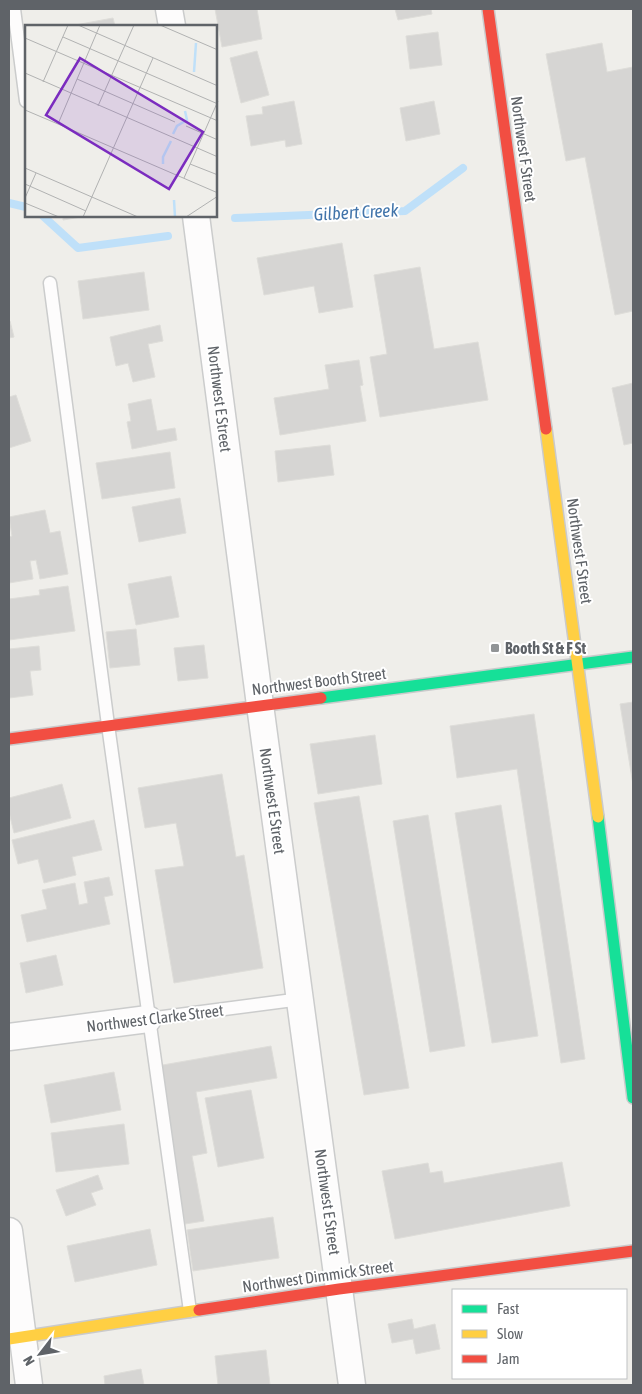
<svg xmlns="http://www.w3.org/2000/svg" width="642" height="1394" font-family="'Asap Condensed',sans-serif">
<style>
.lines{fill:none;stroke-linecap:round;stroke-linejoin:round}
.stream{stroke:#bfe0f9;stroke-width:8}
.building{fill:#d6d5d3;stroke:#deddd9}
.lane-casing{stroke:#cbcccc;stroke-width:15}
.street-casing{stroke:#cbcccc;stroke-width:29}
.fast-casing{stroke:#cacacb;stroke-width:14}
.slow-casing{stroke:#cacacb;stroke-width:14}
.jam-casing{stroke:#cacacb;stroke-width:14}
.lane{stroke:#fdfcfc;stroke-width:12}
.street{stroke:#fdfcfc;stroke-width:26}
.fast{stroke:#16e098;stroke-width:11}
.slow{stroke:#ffcf43;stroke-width:11}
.jam{stroke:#f24e42;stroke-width:11}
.poi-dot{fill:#919496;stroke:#fff;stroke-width:2}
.labels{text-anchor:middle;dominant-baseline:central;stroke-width:4;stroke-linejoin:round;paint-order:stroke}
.street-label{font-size:16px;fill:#5f6368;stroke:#fff}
.poi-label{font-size:16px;font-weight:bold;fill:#5f6368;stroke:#fff;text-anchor:start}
.water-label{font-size:18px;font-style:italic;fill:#4174aa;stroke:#fff}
.inset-river{fill:none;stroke:#bfe0f9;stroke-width:2.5}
.inset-road{fill:none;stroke:#b1b2b2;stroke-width:1}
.view{fill:#7b2cbf;fill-opacity:0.15;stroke:#7b2cbf;stroke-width:2.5}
.inset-edge{fill:none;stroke:#5f6368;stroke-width:2.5}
</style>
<rect width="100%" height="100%" fill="#efeeea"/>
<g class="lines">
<!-- stream -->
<path class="stream" d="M9,203L26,207
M43,216L78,248L168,236
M235,218L405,211L463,168"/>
</g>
<!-- building -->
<path class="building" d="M215,9H257L262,39L222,47Z
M395,9H431L432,14L398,20Z
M113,18L115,26H70Z
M438,32L442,65L410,69L406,36Z
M602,43L607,72L633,67V311L615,315L585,157L566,161L546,54Z
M257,51L269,95L241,103L230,58Z
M294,101L302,144L286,147L285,140L251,146L246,116L263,114L262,107Z
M434,101L440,134L406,141L400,108Z
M63,216H87L63,220Z
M342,243L353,307L319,313L314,286L264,295L257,258Z
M420,267L434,349L478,342L488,400L380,417L370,357L387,354L374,275Z
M144,272L149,310L83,319L78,281Z
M10,321L14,337L9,338V322Z
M160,325L163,341L148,344L155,377L133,382L128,363L116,366L110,337Z
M359,360L363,385L360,386L366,421L280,435L274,398L329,389L325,365Z
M633,383V443L624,445L612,388Z
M16,395L31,441L9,448V397Z
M151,399L157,431L175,428L177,440L132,449L127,422L131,421L128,404Z
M330,445L334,475L278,482L275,451Z
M170,452L175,488L102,499L96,463Z
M180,498L186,533L139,542L132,507Z
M45,510L50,533L60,531L68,574L40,579L36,560L30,561L33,579L9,583V537L12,536L9,517Z
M171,576L179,617L136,625L128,584Z
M68,586L75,631L9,640V599L40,595L39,590Z
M136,629L140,665L110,668L106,632Z
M204,645L208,678L178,681L174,648Z
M39,646L41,670L30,671L33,695L9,698V649Z
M633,702V785L620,704Z
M534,714L585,1059L561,1063L517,769L457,778L450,726Z
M375,735L382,784L318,794L310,744Z
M222,774L236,857L244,855L263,968L174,983L155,870L184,866L176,823L145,828L138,788Z
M62,784L71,818L14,833L9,812V798Z
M359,796L409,1088L364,1095L314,803Z
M501,805L538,1036L492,1043L455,813Z
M428,815L465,1046L430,1052L393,821Z
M94,820L102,850L72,857L76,875L44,883L38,859L18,864L12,840Z
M109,877L113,895L104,897L110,924L27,942L21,915L47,909L42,890L75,883L79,905L88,903L84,882Z
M56,955L63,985L26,993L20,963Z
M271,1046L277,1078L196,1092L207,1153L192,1156L204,1221L185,1224L157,1066Z
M114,1072L121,1110L51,1123L44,1085Z
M251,1090L264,1158L218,1167L205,1098Z
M124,1124L129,1164L56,1172L51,1133Z
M562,1162L570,1206L395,1239L382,1171L428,1163L430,1173L442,1171L444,1183Z
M98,1175L103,1189L91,1193L96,1205L66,1216L56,1190Z
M273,1217L279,1258L193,1271L187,1230Z
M150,1229L157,1265L75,1282L67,1246Z
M412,1319L414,1329L435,1324L440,1349L416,1354L413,1339L392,1343L388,1324Z
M266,1350L270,1385H218L215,1356Z
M141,1369L144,1385H105L104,1376Z"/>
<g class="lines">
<!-- lane casing -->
<g class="lane-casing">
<path id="lane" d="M14,9L26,101
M50,283L108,725L190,1311
M148,1019L301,999"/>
</g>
<!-- street casing -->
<g class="street-casing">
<path id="street" d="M169,9L172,26
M196,216L260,705L352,1385
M9,1037L148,1019
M9,1231L29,1385"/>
</g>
<!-- fast casing -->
<g class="fast-casing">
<path id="fast" d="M321,698L633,657
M598,817L633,1098"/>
</g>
<!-- slow casing -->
<g class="slow-casing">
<path id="slow" d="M546,429L598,817
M9,1339L199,1310"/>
</g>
<!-- jam casing -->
<g class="jam-casing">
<path id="jam" d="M488,9L546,429
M9,739L321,698
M199,1310L339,1289L633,1251"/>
</g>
<!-- lane -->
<use href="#lane" class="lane"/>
<!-- street -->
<use href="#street" class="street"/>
<!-- fast -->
<use href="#fast" class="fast"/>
<!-- slow -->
<use href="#slow" class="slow"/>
<!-- jam -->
<use href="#jam" class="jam"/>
</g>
<!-- markers -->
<rect class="poi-dot" x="490" y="643" width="10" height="10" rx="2.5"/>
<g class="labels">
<!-- street labels -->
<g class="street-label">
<text transform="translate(524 149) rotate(82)">Northwest F Street</text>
<text transform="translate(220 399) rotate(83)">Northwest E Street</text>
<text transform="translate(580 551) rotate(82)">Northwest F Street</text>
<text transform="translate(319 681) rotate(-7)">Northwest Booth Street</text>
<text transform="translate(273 801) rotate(82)">Northwest E Street</text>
<text transform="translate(155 1018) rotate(-7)">Northwest Clarke Street</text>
<text transform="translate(328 1202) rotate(82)">Northwest E Street</text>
<text transform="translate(318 1276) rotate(-8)">Northwest Dimmick Street</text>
</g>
<!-- poi labels -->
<g class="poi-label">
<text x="505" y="648">Booth St &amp; F St</text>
</g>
<!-- water labels -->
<g class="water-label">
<text transform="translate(356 212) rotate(-3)">Gilbert Creek</text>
</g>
</g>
<!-- overview -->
<g transform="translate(25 25)">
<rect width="192" height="192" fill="#efeeea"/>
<path class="inset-river" d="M169,47L171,18M148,109L152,101L162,95L160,86M138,139V132L146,116M149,175L150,192"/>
<path class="inset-road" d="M53,0L193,61M75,0L33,99L193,168M135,0L193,25M38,12L193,79M0,13L193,96M0,48L193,132M52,54L150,97M18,57L43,0M73,81L109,0M0,85L33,99M161,101L193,115M165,139L193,150M0,143L113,192M159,153L193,76M0,159L61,186M0,173L11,148M0,178L34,192M58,192L128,33M161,192L193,171"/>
<path class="view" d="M55,33L178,107L144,164L21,90Z"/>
<rect width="192" height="192" class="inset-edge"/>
</g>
<!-- border -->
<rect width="642" height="1394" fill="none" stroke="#5f6368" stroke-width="20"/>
<!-- legend -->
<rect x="452" y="1289" width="175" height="90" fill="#ffffff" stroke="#bfc1c3"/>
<rect x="462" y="1305" width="25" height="8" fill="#16e098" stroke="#bfc1c3"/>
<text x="497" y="1314" font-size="15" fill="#5f6368">Fast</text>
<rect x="462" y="1330" width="25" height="8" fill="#ffcf43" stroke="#bfc1c3"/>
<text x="497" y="1339" font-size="15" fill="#5f6368">Slow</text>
<rect x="462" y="1355" width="25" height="8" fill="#f24e42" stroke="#bfc1c3"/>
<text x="497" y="1364" font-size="15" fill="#5f6368">Jam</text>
<!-- north arrow -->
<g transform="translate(40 1354) rotate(239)" stroke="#ffffff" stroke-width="4" paint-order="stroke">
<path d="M0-4L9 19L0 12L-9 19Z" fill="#5f6368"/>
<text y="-8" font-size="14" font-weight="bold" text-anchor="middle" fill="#5f6368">N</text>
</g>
</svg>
